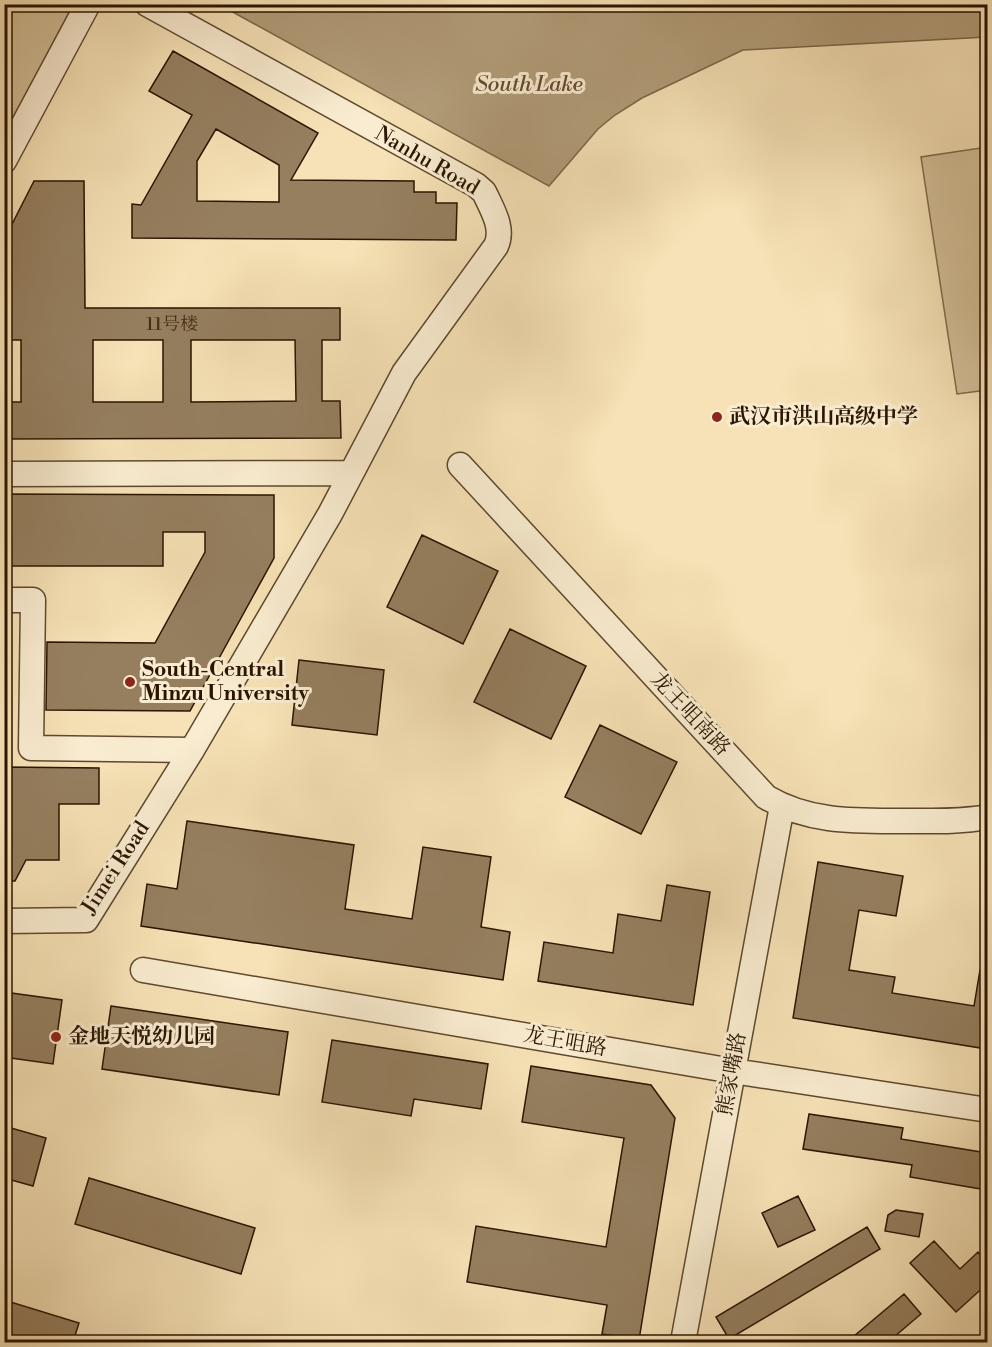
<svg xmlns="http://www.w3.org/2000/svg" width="992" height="1347" font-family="'Libre Bodoni','Noto Serif SC',serif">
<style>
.green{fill:#d3bf97;stroke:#7f6a4c;stroke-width:1.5}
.water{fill:#b19c78;stroke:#7b6648;stroke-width:1.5}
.building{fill:#957f5f;stroke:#2b1400;stroke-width:1.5;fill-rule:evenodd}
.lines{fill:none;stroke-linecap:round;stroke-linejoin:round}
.minor-casing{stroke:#5e482e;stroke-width:27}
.minor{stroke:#f9ecd0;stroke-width:24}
.poi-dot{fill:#8f2418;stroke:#f9ecd0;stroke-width:2}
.labels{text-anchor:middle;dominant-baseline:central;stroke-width:6;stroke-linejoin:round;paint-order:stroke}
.number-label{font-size:18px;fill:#462f18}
.street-label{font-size:21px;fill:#2b1400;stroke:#f9ecd0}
.poi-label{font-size:21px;font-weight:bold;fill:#2b1400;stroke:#f9ecd0;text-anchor:start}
.water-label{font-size:22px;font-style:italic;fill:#614a30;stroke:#f9ecd0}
</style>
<rect width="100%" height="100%" fill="#f6e2b6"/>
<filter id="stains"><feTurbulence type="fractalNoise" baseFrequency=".00333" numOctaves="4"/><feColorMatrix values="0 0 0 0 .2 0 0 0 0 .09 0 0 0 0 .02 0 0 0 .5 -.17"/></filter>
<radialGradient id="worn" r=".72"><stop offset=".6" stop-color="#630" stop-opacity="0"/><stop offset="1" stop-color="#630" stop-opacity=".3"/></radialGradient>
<!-- green -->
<path class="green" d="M5,5H73L5,137V48C14,34 12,18 5,5Z
M987,147V390L957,394L921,157Z"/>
<!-- water -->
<path class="water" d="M987,4V37L743,50L642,98L615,115L598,129L549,186L220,5Z
M5,7C15,17 12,37 5,48Z"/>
<!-- building -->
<path class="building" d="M173,51L318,133L291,180L414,181V192H436V203H457L456,240L132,238V204L141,205L192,115L149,91ZM216,129L279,165V202L197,201V161Z
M34,181H84L85,308H340V340H322V401H340L341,438L4,439V402H21V340H4V240ZM93,340H163V402H93ZM191,340H295L296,401L191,402Z
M4,494L274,495V558L190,711L46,710L47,642L155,643L205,552V532H163V566H4Z
M422,535L498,571L463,644L387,607Z
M510,629L586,666L551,739L474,702Z
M299,660L384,670L377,735L292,725Z
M600,725L677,762L641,834L565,797Z
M4,767L99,768V804H59V860H26L15,881H4Z
M187,821L354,845L345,909L412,919L423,847L491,857L481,927L510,932L503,980L141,926L147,884L177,889Z
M818,862L903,876L896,916L859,910L849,970L895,977L892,993L974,1006L980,970H987V1049L793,1018Z
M667,885L710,892L693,1005L538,981L544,942L613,953L618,914L661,921Z
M4,992L62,1000L53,1064L4,1057Z
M111,1006L288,1032L279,1095L102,1069Z
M332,1040L488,1064L481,1109L414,1099L411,1116L322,1102Z
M531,1066L651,1085L675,1118L639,1340L602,1334L607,1305L467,1282L476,1226L606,1247L624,1138L522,1122Z
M809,1114L903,1128L901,1139L987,1153V1190L910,1177L912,1165L803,1149Z
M4,1126L46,1138L33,1186L4,1178Z
M89,1178L255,1228L241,1274L75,1224Z
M798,1196L815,1230L778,1247L762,1213Z
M896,1210L923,1214L919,1237L885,1231L888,1215Z
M867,1227L880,1249L729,1339L716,1317Z
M934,1241L960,1269L978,1252L987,1263V1284L956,1312L910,1263Z
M904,1294L921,1314L888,1342H847Z
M4,1300L79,1323L73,1342H4Z"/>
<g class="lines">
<!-- minor casing -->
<g class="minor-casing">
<path id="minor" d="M4,161L88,4
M460,465L766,797C810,823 856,821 905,821C932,821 960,822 988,817
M4,474L350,473
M4,600H33L31,748L192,750
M4,921L86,920L192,750L330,514L404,373L496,246C504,229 493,211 486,196L484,192L476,185L147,4
M143,970L733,1071L988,1110
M683,1342L782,806"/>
</g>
<!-- minor -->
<use href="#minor" class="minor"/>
</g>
<!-- markers -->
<g class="poi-dot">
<circle cx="717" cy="417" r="6"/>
<circle cx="130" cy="682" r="6"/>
<circle cx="56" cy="1037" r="6"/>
</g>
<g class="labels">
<!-- number labels -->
<g class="number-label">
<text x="172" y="324">11号楼</text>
</g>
<!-- street labels -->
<g class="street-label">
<text transform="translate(427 161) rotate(30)">Nanhu Road</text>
<text transform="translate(690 714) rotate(47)">龙王咀南路</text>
<text transform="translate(116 868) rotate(-57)">Jimei Road</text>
<text transform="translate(565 1042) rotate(10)">龙王咀路</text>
<text transform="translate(732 1074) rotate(-80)">熊家嘴路</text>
</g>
<!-- poi labels -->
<g class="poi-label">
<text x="729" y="417">武汉市洪山高级中学</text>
<text x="142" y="670">South-Central<tspan x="142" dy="24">Minzu University</tspan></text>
<text x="68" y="1037">金地天悦幼儿园</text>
</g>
<!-- water labels -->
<g class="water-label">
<text x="529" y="84">South Lake</text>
</g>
</g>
<!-- margin -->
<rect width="992" height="1347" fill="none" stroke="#f6e2b6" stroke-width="24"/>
<rect x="6" y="6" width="980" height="1335" fill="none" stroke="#2b1400" stroke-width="3"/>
<rect x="12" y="12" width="968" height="1323" fill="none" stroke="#2b1400" stroke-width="1.5"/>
<rect width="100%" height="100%" filter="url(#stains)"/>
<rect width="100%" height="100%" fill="url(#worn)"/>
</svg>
